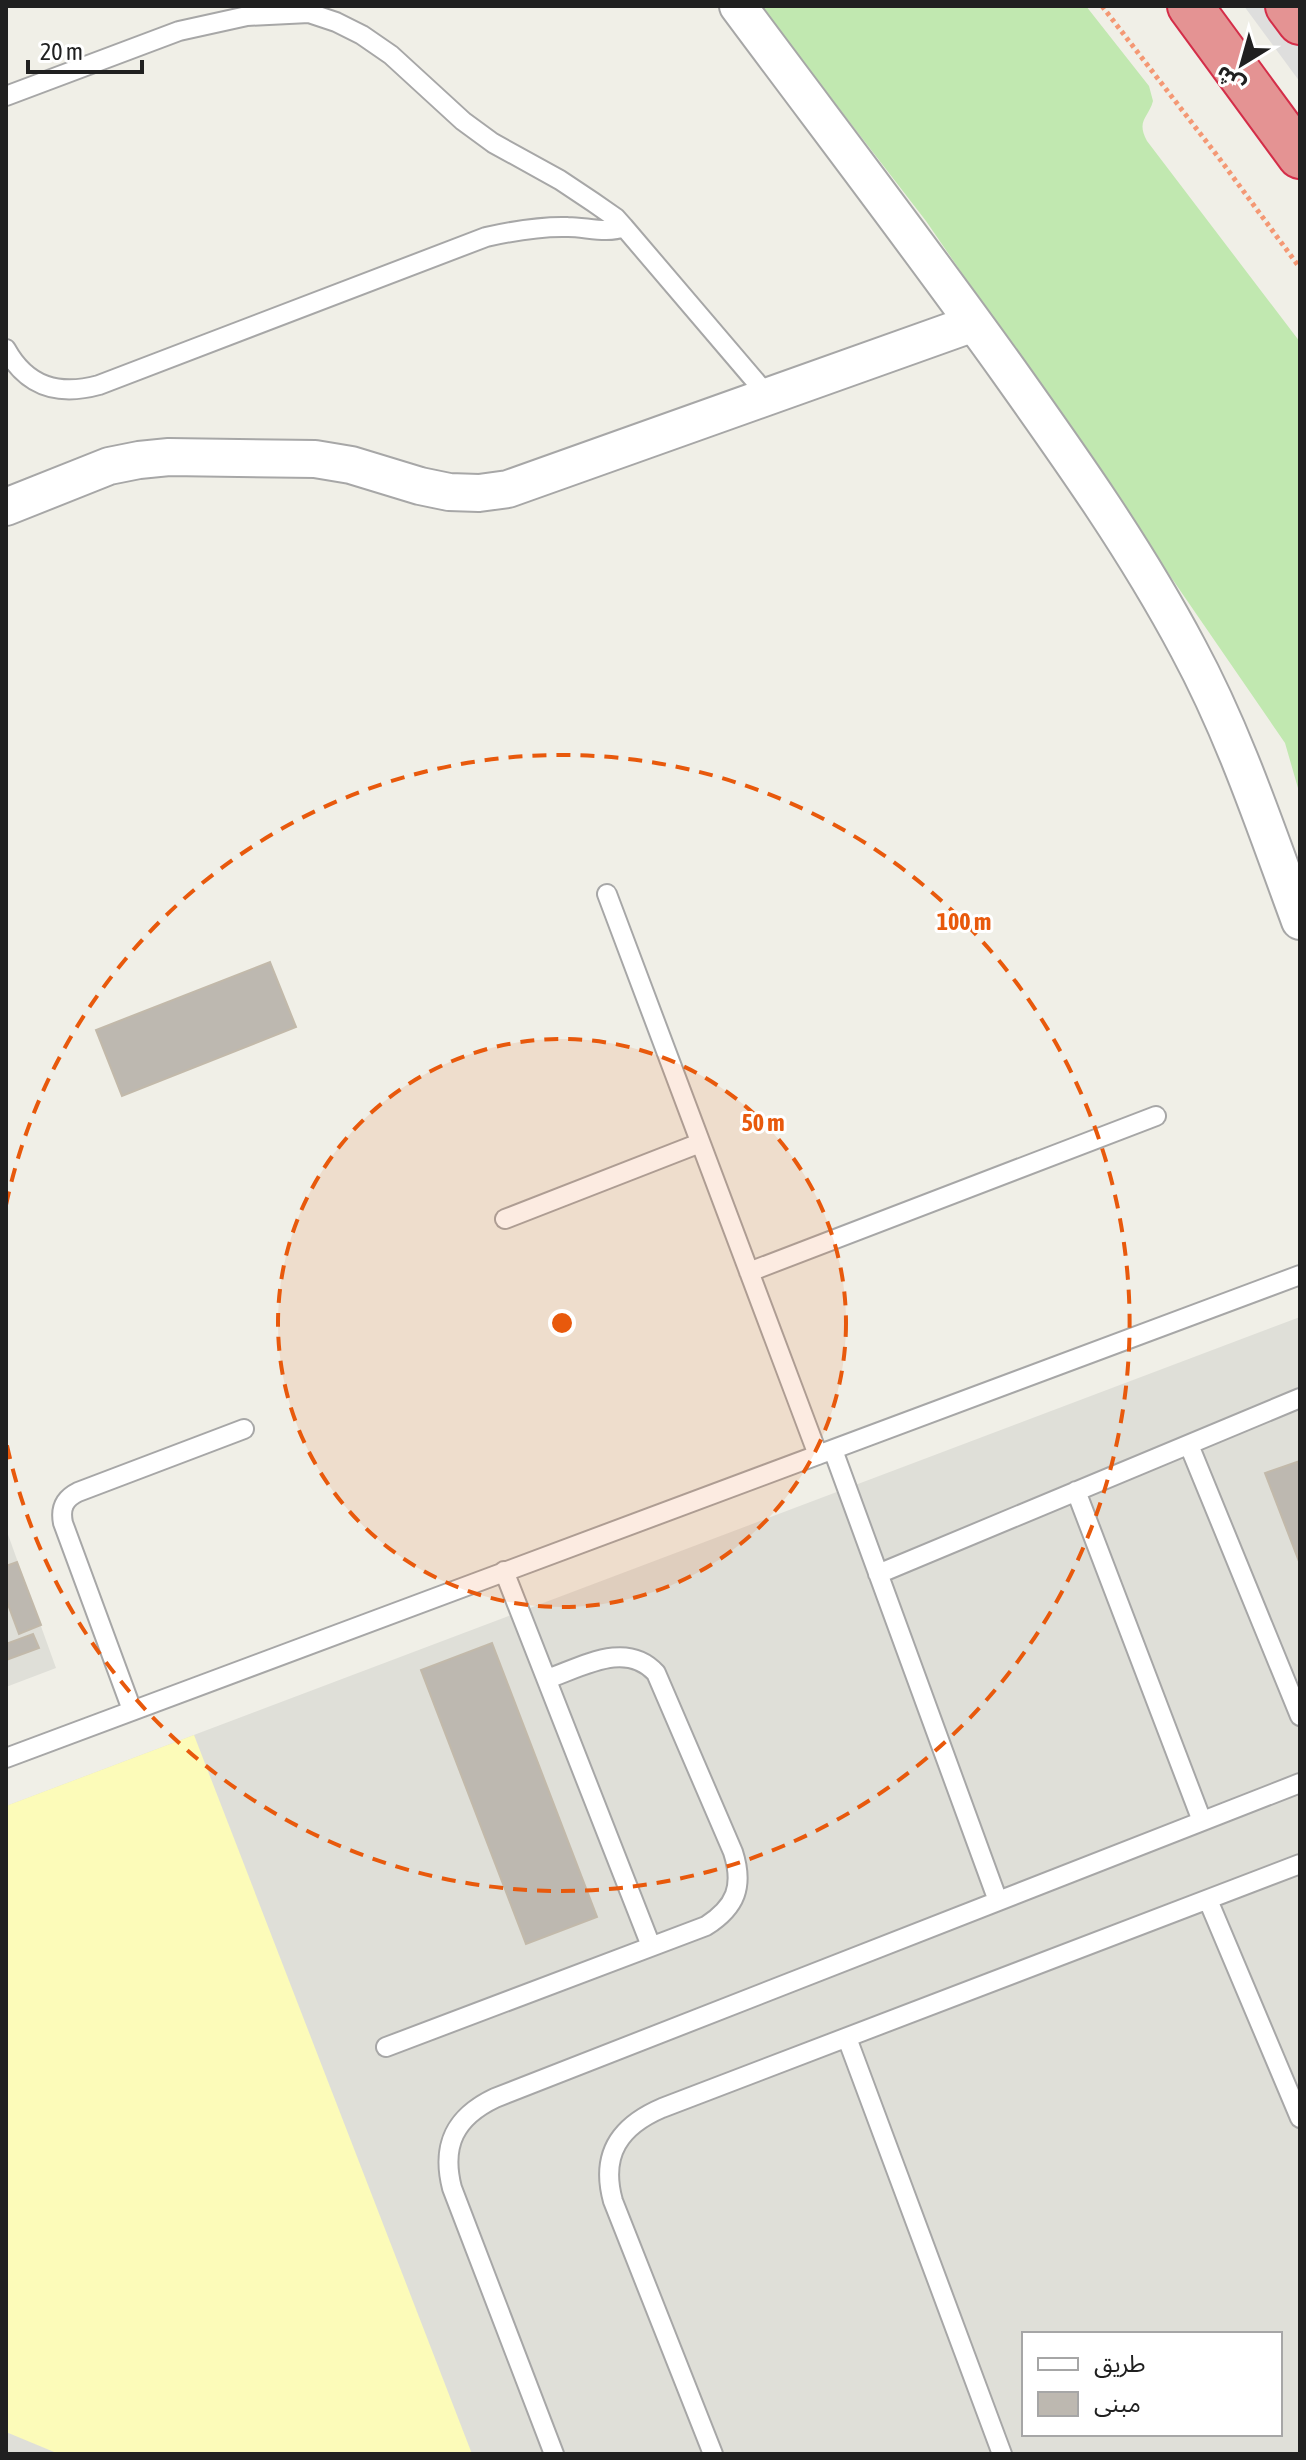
<svg xmlns="http://www.w3.org/2000/svg" width="1306" height="2460" font-family="'Asap Condensed','Noto Sans Arabic',sans-serif">
<style>
.residential{fill:#dededd}
.airport{fill:#dfdfd8;fill-rule:evenodd}
.grass{fill:#c1e8b0}
.sand{fill:#fcfbb9}
.building{fill:#bdb8b0;stroke:#c2b9aa;stroke-width:2}
.lines{fill:none;stroke-linecap:round;stroke-linejoin:round}
.service-casing{stroke:#a7a7a7;stroke-width:22}
.minor-casing{stroke:#a7a7a7;stroke-width:40}
.motorway-casing{stroke:#d42e49;stroke-width:48}
.path{stroke:#f49874;stroke-width:5;stroke-dasharray:4 4;stroke-linecap:butt}
.service{stroke:#fff;stroke-width:18}
.minor{stroke:#fff;stroke-width:36}
.motorway{stroke:#e49393;stroke-width:44}
.ring{fill:none;stroke:#e8590c;stroke-width:4;stroke-dasharray:14 10}
.centre{fill:#e8590c;stroke:#fff;stroke-width:4}
.ring-label{font-size:24px;text-anchor:middle;font-weight:bold;fill:#e8590c;stroke:#fff;stroke-width:6;stroke-linejoin:round;paint-order:stroke}
</style>
<rect width="100%" height="100%" fill="#f0efe7"/>
<!-- residential -->
<path class="residential" d="M1244,6H1300V82Z"/>
<!-- airport -->
<path class="airport" d="M1300,1317V2454H6V1806ZM1024,2334H1280V2434H1024Z
M6,1529L56,1668L6,1687Z"/>
<!-- grass -->
<path class="grass" d="M760,6H1086L1149,86L1153,101C1148,119 1136,120 1147,141L1300,342V795L1285,743L926,221Z"/>
<!-- sand -->
<path class="sand" d="M194,1735L472,2454H59L6,2432V1806Z"/>
<!-- building -->
<path class="building" d="M270,962L296,1027L122,1096L96,1030Z
M1300,1461V1564L1265,1473Z
M17,1562L41,1625L19,1634L6,1599V1566Z
M33,1634L39,1648L6,1660V1644Z
M492,1643L597,1917L526,1944L421,1670Z"/>
<g class="lines">
<!-- service casing -->
<g class="service-casing">
<path id="service" d="M6,96L179,31L247,16L309,13L336,22L362,35L391,55L463,121L493,143L560,180L593,202L616,218L624,227C607,234 586,227 568,227C540,226 513,231 486,237L99,385C59,396 27,387 6,349
M624,227L769,397
M607,894L818,1455
M505,1219L700,1143
M749,1272L1156,1116
M1189,1445L1300,1716
M833,1450L998,1901
M1076,1491L1202,1821
M504,1571L651,1946
M878,1574L1300,1398
M132,1710L63,1523C60,1508 64,1499 78,1492L244,1429
M6,1758L1300,1275
M1208,1900L1300,2118
M847,2038L1002,2454
M386,2047L706,1926C736,1907 744,1886 733,1852L656,1673C626,1640 582,1667 547,1679
M554,2454L452,2188C441,2145 455,2117 495,2098L1300,1783
M713,2454L613,2201C600,2154 620,2126 662,2108L1300,1864"/>
</g>
<!-- minor casing -->
<g class="minor-casing">
<path id="minor" d="M738,6C828,127 920,247 1008,370C1072,460 1136,550 1188,648C1235,735 1266,829 1300,921
M6,507L109,466L139,460L169,457L315,459L351,465L420,486L449,492L479,493L508,489L974,323"/>
</g>
<!-- motorway casing -->
<g class="motorway-casing">
<path id="motorway" d="M1190,6L1300,156
M1288,6L1300,22"/>
</g>
<!-- path -->
<path class="path" d="M1102,6L1219,158L1300,268"/>
<!-- service -->
<use href="#service" class="service"/>
<!-- minor -->
<use href="#minor" class="minor"/>
<!-- motorway -->
<use href="#motorway" class="motorway"/>
</g>
<!-- distance rings -->
<circle cx="562" cy="1323" r="284" fill="#e8590c" fill-opacity=".12"/>
<g class="ring">
<circle cx="562" cy="1323" r="284"/>
<path d="M6 1205A568 568 0 1 1 6 1441"/>
</g>
<circle cx="562" cy="1323" r="12" class="centre"/>
<g class="ring-label">
<text x="964" y="930">100 m</text>
<text x="763" y="1131">50 m</text>
</g>
<!-- border -->
<rect width="1306" height="2460" fill="none" stroke="#202020" stroke-width="16"/>
<!-- legend -->
<rect x="1022" y="2332" width="260" height="104" fill="#ffffff" stroke="#a6a6a6" stroke-width="2"/>
<rect x="1038" y="2358" width="40" height="12" fill="#ffffff" stroke="#a6a6a6" stroke-width="2"/>
<text x="1094" y="2372" font-size="24" fill="#202020">طريق</text>
<rect x="1038" y="2392" width="40" height="24" fill="#bdb8b0" stroke="#a6a6a6" stroke-width="2"/>
<text x="1094" y="2412" font-size="24" fill="#202020">مبنى</text>
<!-- north arrow -->
<g transform="translate(1242 64) rotate(217)" stroke="#ffffff" stroke-width="6" paint-order="stroke">
<path d="M0-6L14 30L0 20L-14 30Z" fill="#202020"/>
<text y="-12" font-size="22" font-weight="bold" text-anchor="middle" fill="#202020">ش</text>
</g>
<!-- scale -->
<path d="M28 60v12h114v-12" fill="none" stroke="#202020" stroke-width="4"/>
<text x="40" y="60" font-size="24" fill="#202020" stroke="#ffffff" stroke-width="6" paint-order="stroke">20 m</text>
</svg>
